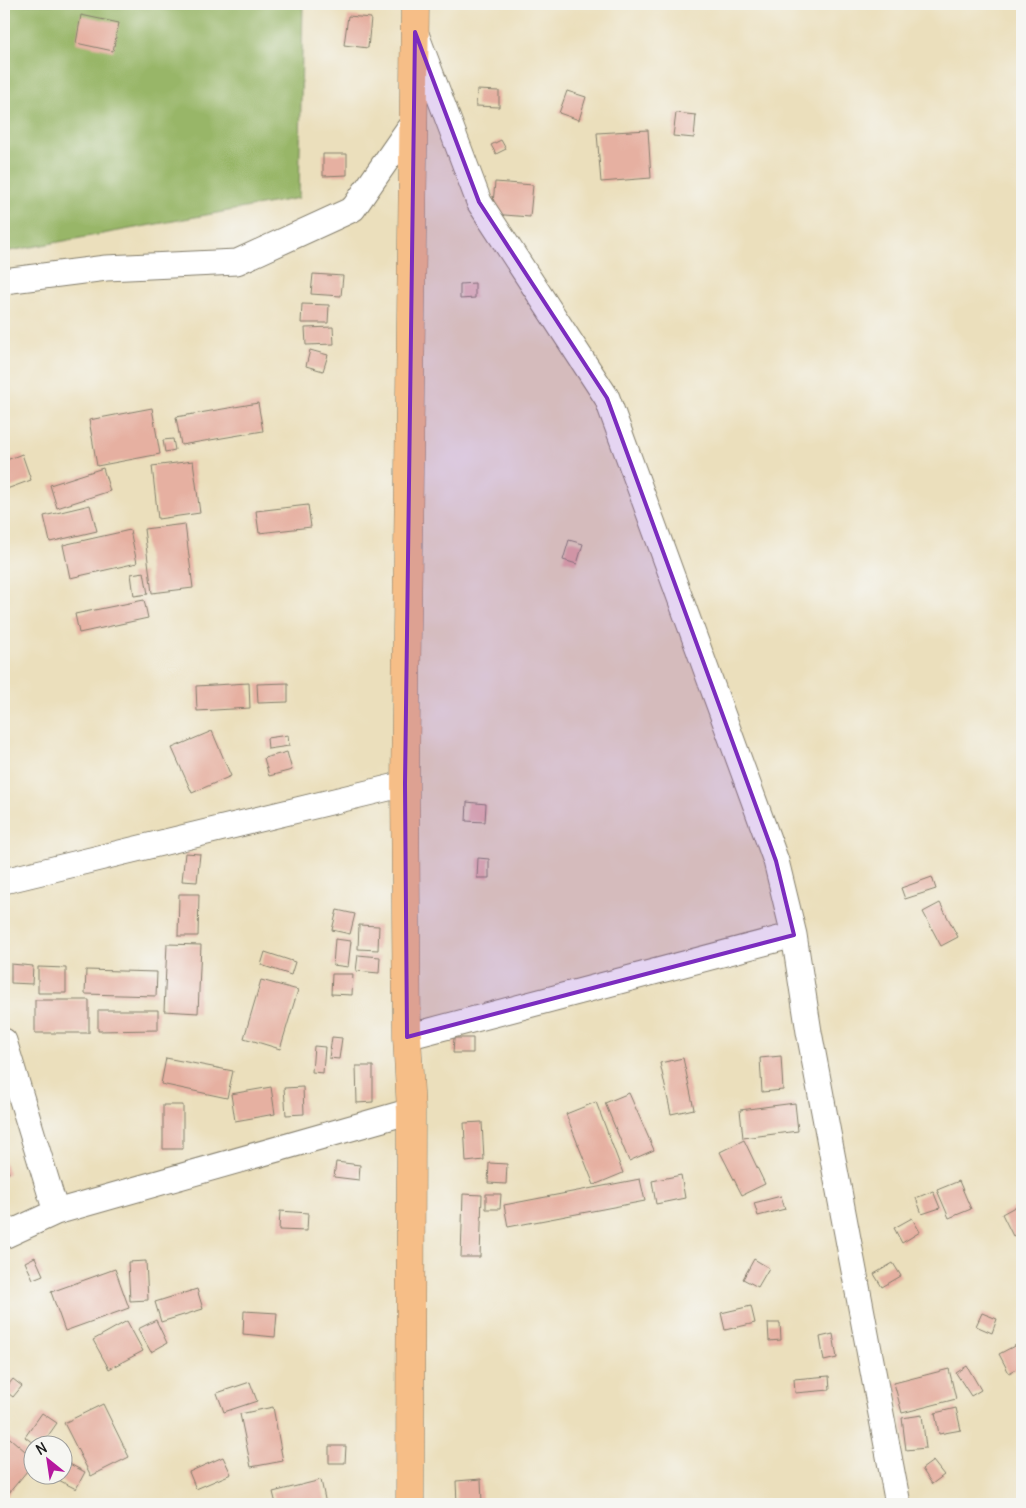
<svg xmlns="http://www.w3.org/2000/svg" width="1026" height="1508" font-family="Delius,sans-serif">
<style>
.forest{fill:#98b668;stroke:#5a6942}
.building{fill:#e6b0a1}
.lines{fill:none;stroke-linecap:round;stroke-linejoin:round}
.minor-casing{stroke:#847e6c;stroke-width:27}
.primary-casing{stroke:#847e6c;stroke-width:29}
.minor{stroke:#fff;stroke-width:25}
.primary{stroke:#f6be87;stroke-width:28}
.marked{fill:#7b2cbf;fill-opacity:0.2;stroke:#7b2cbf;stroke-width:4;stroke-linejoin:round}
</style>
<rect width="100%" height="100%" fill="#f6f6f2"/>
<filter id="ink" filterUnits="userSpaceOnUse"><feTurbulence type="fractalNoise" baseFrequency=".02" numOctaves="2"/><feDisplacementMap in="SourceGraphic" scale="10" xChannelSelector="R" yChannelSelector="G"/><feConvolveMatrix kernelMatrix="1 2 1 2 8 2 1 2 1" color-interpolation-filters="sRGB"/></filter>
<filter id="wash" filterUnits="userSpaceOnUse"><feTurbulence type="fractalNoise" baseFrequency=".0096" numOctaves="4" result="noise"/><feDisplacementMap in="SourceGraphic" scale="20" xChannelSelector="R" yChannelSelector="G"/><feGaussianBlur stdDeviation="1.12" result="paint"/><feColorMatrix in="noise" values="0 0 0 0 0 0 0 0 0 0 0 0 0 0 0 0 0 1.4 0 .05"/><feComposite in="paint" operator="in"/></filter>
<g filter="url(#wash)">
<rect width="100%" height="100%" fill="#ebdfbc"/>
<!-- forest -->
<path class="forest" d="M4,4H303L299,198L4,252Z"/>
<g id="blocks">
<!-- building -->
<path class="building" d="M81,15L119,23L113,51L76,43Z
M348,16L371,18L368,48L344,45Z
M477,90L499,91V107L476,106Z
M567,91L586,97L579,120L559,113Z
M676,113L696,115L694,138L673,136Z
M648,130L651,178L601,182L597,133Z
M501,140L506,149L496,154L491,145Z
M323,154H347V175L323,176Z
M495,182L533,185L530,217L492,214Z
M313,274L343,276L341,296L311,294Z
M475,283V298L460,299V284Z
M302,304L329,305L328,323H301Z
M333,327L334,344L306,345L305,328Z
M310,350L328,355L323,371L306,366Z
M258,403L263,431L181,445L176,417Z
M152,408L160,454L97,466L89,420Z
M173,439L175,450L165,452L163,440Z
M22,454L31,480L4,490V461Z
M193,461L200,513L158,519L152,466Z
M103,468L110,491L57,508L50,485Z
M90,505L97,531L50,542L44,516Z
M308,505L311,527L259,533L256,511Z
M185,524L193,588L152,593L144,529Z
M130,530L137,563L70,578L63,545Z
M569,540L583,544L577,564L563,560Z
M144,572L148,594L134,596L131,574Z
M144,600L148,618L79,633L75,614Z
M249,683L250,708L197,711L196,686Z
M288,683V702L258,703L257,684Z
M212,731L231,776L192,793L172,748Z
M288,735L289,746L268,749L267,738Z
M287,752L292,770L269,776L264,758Z
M467,802L486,804L485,822L466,821Z
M185,853L200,854L197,882L182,881Z
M478,858L489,859V878H477Z
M932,877L936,889L905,899L901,888Z
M179,894H199L198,936H178Z
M940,903L958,937L941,946L923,912Z
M337,910L355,914L350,934L332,930Z
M359,925L379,926L378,950L358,949Z
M335,939L351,941L348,967L333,965Z
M167,944L201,945L198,1013L164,1011Z
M265,952L295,962L291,975L261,965Z
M358,955L380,957L379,973L356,971Z
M11,964L33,966L32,984L11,983Z
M38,967L66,968V993H38Z
M86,970L157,972L156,996L85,994Z
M332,974H353L352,995L331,994Z
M261,980L298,990L280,1049L244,1038Z
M35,1000H89V1033H35Z
M98,1010H158V1030L98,1031Z
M332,1037L342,1038L339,1059L329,1058Z
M454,1038H473V1053H453Z
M314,1046L325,1047L323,1073L312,1072Z
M781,1056L783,1090L762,1092L760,1058Z
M166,1058L233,1071L227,1098L161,1084Z
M683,1058L694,1109L671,1114L660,1063Z
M356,1066H373V1102L357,1103Z
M271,1087L275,1114L235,1121L231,1094Z
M303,1087L304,1114L286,1115L284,1088Z
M629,1093L654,1150L629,1161L605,1103Z
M596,1102L623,1173L594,1185L566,1114Z
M795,1103L798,1131L743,1138L740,1110Z
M163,1105H183V1149H163Z
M482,1122L484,1160L466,1162L464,1123Z
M744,1140L765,1184L742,1195L720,1152Z
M4,1161L9,1173L4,1176Z
M336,1162L360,1165L359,1180L334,1177Z
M489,1163L507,1164L506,1184L488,1183Z
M681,1175L685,1198L656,1204L652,1181Z
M640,1179L645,1201L508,1227L504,1205Z
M959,1181L971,1209L949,1218L937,1190Z
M933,1191L940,1208L922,1214L916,1198Z
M463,1194L482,1195L480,1257H461Z
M486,1194H501L500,1209H486Z
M781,1196L785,1209L758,1216L754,1203Z
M1022,1203V1231L1013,1236L1002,1214Z
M280,1211L308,1213L307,1231L279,1230Z
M912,1218L920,1232L902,1243L894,1228Z
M35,1257L43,1275L33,1279L25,1262Z
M754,1259L769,1268L758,1287L743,1279Z
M146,1261L148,1300L130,1301L128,1262Z
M893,1263L901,1276L882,1287L874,1274Z
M115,1269L129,1308L65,1331L51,1292Z
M197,1289L203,1309L161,1322L155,1302Z
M751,1306L755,1323L725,1330L721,1313Z
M244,1311L277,1313L275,1337L243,1334Z
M982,1313L997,1319L992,1333L976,1326Z
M156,1320L167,1343L151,1352L138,1329Z
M127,1321L143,1351L109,1369L93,1340Z
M768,1323H780L781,1340L769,1341Z
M833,1334L837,1358L824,1361L820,1337Z
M1022,1342V1366L1009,1373L999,1354Z
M967,1366L981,1390L971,1396L956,1373Z
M949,1369L956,1399L902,1413L894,1383Z
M829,1376L830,1390L795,1393L794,1379Z
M13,1379L22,1386L13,1397L4,1390Z
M250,1382L257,1401L224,1412L217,1393Z
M103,1404L129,1457L91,1476L64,1423Z
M273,1407L283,1461L251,1467L240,1414Z
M956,1408L961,1430L939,1434L935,1413Z
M42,1413L57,1423L41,1446H37L25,1437Z
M922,1415L926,1448L906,1450L902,1418Z
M4,1433L32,1457V1465L4,1499Z
M329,1446H346L345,1463H329Z
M223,1457L231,1474L196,1489L189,1472Z
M62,1460L85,1472L76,1489L51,1476H62Z
M933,1461L944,1475L932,1484L922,1469Z
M481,1479L482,1504H457L456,1481Z
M321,1480L326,1504H276L273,1492Z"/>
</g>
</g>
<g filter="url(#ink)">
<use href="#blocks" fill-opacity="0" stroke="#847e6c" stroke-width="1"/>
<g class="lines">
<!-- minor casing -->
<g class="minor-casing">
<path id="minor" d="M416,34L479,202L607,398L776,861L794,935L809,1032L898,1504
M4,281L106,268L237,262L353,209L414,121
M4,881L405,784
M407,1037L794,935
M4,1041L56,1212
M4,1236L56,1212L411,1111"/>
</g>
<!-- primary casing -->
<g class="primary-casing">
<path id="primary" d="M410,1504L411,1111L407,1037L405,784L415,4"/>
</g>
<!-- minor -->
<use href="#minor" class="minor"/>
<!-- primary -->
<use href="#primary" class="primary"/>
</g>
</g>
<!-- marked area -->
<path class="marked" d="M415,32L479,202L607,398L776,861L794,935L407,1037L405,784Z"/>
<!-- margin -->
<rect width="1026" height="1508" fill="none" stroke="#f6f6f2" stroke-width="20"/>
<!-- north arrow -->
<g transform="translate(48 1460) rotate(330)"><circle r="24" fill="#f6f6f2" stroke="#9f9f9c"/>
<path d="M0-4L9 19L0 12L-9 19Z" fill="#b5179e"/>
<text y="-8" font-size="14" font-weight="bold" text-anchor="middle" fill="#1c1c1c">N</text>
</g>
</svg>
